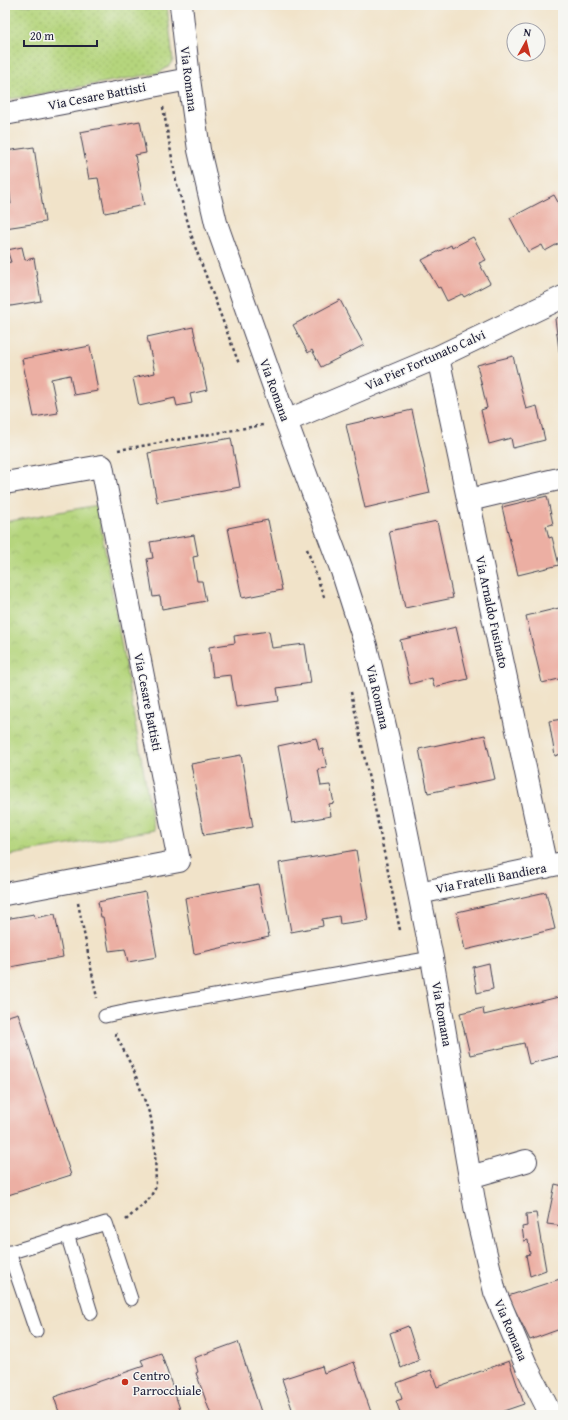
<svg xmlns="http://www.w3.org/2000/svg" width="568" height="1420" font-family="'Gentium Book Plus',serif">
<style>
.grass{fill:url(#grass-dots);stroke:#6c7c5c}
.park{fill:url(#park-crowns);stroke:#6c7c5c}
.building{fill:#ecafa3}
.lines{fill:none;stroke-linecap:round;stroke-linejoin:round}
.service-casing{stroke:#413f50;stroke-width:15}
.minor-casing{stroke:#413f50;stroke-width:24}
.path{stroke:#413f50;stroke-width:2.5;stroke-dasharray:3 3;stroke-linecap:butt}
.service{stroke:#fff;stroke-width:13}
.minor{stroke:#fff;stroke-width:22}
.poi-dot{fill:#c8321e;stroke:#f6f6f2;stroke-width:1.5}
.labels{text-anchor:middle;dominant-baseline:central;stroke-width:3;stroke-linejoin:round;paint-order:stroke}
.street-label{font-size:13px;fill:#22223b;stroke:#f6f6f2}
.poi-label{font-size:13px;fill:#22223b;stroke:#f6f6f2;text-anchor:start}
</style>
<defs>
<pattern id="grass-dots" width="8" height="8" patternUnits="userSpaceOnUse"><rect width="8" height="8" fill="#b5d57d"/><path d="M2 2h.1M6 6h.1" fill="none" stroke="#9bb76d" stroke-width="1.8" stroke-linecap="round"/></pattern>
<pattern id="park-crowns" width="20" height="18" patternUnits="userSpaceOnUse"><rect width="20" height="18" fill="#b5d57d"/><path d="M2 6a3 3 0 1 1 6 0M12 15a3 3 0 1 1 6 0" fill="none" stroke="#9bb76d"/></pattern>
</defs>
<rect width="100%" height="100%" fill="#f6f6f2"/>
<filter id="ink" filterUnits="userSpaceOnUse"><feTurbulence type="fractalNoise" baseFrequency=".025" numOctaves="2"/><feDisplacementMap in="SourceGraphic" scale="8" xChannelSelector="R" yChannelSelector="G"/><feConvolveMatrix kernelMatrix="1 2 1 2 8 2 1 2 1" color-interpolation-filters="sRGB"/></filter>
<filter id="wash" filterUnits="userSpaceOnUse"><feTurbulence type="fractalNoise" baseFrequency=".012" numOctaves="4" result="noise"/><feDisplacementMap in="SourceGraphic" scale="16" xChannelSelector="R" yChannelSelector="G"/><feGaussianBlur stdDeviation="0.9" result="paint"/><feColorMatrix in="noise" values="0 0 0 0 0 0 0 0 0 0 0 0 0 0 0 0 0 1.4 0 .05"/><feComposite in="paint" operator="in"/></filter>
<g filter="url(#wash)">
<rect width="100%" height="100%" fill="#f1e3c9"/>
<!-- grass -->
<path class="grass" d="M5,5H167L173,60L169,66L159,73L5,100Z"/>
<!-- park -->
<path class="park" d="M97,505L154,830L5,856V522Z"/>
<g id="blocks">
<!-- building -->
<path class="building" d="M140,121L146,153L135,155L144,205L105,213L98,178L89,179L80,132Z
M34,147L45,222L5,228V205L11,204L8,178L5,179V151Z
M554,195L563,211V241L545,251L542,245L528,252L510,218Z
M473,237L486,260L479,263L490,283L464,297L462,294L447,301L440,287L438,288L422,260L451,245L452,248Z
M22,247L25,260L34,258L41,301L5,307V263L11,262L7,250Z
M340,300L364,345L321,367L312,350L308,353L293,325Z
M563,315V365H561L555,319Z
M193,327L207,390L190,394L192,403L177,406L175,398L139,406L133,378L155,373L147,337Z
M90,346L98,391L74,395L70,375L51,379L58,413L34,417L22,359Z
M513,356L526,409L537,406L545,440L513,448L511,438L489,444L481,410L487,408L477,365Z
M412,410L430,493L365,508L346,425Z
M231,438L240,487L157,502L148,453Z
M547,496L553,524L546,526L549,538L552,537L559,565L518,575L502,507Z
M268,520L282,590L242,598L228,528Z
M437,521L453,598L405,608L389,531Z
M194,535L198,556L193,557L197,581H202L206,601L162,609L160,596L153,597L147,559L153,558L150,542Z
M563,607V678L542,683L526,616Z
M456,627L468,679L434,687L432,678L410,684L400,640Z
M269,631L272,648L305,644L311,683L277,688L279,701L236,707L231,675L213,677L209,647L235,643L234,636Z
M563,719V763H562L561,754L555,756L549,721Z
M485,735L495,779L428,793L419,749Z
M316,738L319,750L323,749L327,768L318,769L321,786L330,785L334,803L329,804L331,816L292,823L278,746Z
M241,755L253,827L204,835L191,764Z
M356,850L368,920L340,924L339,916L322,919L323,926L291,932L279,863Z
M258,884L269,937L194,954L185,898Z
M145,892L157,957L128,962L125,949L109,951L103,917H101L98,902Z
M546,892L555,929L465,950L457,912Z
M34,914L35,918L55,914L63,957L5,968V919Z
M489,963L493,989L477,993L473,967Z
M563,996V1055L529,1064L524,1043L470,1055L460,1013L483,1008L484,1015Z
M18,1013L71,1175L5,1196V1017Z
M555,1184L563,1186V1226L547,1224Z
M536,1213L546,1270L530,1276L526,1255L530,1254L528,1240L524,1241L522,1227L527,1226L526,1214Z
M563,1278V1312L559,1313L563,1320V1328L530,1340L508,1296Z
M408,1326L419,1360L401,1368L390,1333Z
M238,1342L262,1415H211L196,1373L198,1372L194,1358Z
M161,1353L182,1415H60L54,1397L144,1366L141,1360Z
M509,1361L524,1404L492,1415H401L396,1401L402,1399L397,1383L431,1370L437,1387Z
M354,1362L372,1415H294L282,1379L322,1366L324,1373Z"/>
</g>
</g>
<g filter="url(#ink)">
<use href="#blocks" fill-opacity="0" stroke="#413f50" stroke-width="1"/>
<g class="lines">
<!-- service casing -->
<g class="service-casing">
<path id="service" d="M105,1016L128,1011L432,958
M67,1234L91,1313
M9,1252L36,1331
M5,1254L106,1223L131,1299"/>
</g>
<!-- minor casing -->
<g class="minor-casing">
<path id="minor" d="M181,5L189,79L199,150L216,223L286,421L342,571L366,646L388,739L419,893L432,958L476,1212L495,1292L527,1367L551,1415
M5,114L189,79
M438,357L546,867
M286,421L438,357L563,297
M5,483L102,466L179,861L5,894
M469,500L563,478
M419,893L563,863
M470,1177L526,1161"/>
</g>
<!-- path -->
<path class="path" d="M163,107L176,181L194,244L239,364
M118,450L263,425
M307,549L324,597
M351,692L400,930
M78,903L97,998
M115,1033L134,1071L151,1118L155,1149L156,1187L149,1199L126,1220"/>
<!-- service -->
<use href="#service" class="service"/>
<!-- minor -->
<use href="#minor" class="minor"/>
</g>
</g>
<!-- markers -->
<circle class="poi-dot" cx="125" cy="1382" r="4"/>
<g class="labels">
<!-- street labels -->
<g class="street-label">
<text transform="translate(189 79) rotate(83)">Via Romana</text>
<text transform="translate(97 96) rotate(-11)">Via Cesare Battisti</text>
<text transform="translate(425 360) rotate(-24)">Via Pier Fortunato Calvi</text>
<text transform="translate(275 390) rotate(70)">Via Romana</text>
<text transform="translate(492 612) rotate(78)">Via Arnaldo Fusinato</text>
<text transform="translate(378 697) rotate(77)">Via Romana</text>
<text transform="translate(148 702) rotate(79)">Via Cesare Battisti</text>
<text transform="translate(491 878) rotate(-11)">Via Fratelli Bandiera</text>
<text transform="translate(442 1014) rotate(80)">Via Romana</text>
<text transform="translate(511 1330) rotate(67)">Via Romana</text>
</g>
<!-- poi labels -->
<g class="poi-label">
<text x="133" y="1375">Centro<tspan x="133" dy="15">Parrocchiale</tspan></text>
</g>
</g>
<!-- margin -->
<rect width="568" height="1420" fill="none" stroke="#f6f6f2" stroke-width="20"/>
<!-- north arrow -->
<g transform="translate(526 42) rotate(8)"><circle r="19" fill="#f6f6f2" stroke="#a1a1a9"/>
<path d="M0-3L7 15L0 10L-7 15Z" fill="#c8321e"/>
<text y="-6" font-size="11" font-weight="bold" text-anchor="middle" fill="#22223b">N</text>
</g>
<!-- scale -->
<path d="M24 40v6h73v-6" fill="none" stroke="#22223b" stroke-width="2"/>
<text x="30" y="40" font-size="12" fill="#22223b" stroke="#f6f6f2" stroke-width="3" paint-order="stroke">20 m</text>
</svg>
